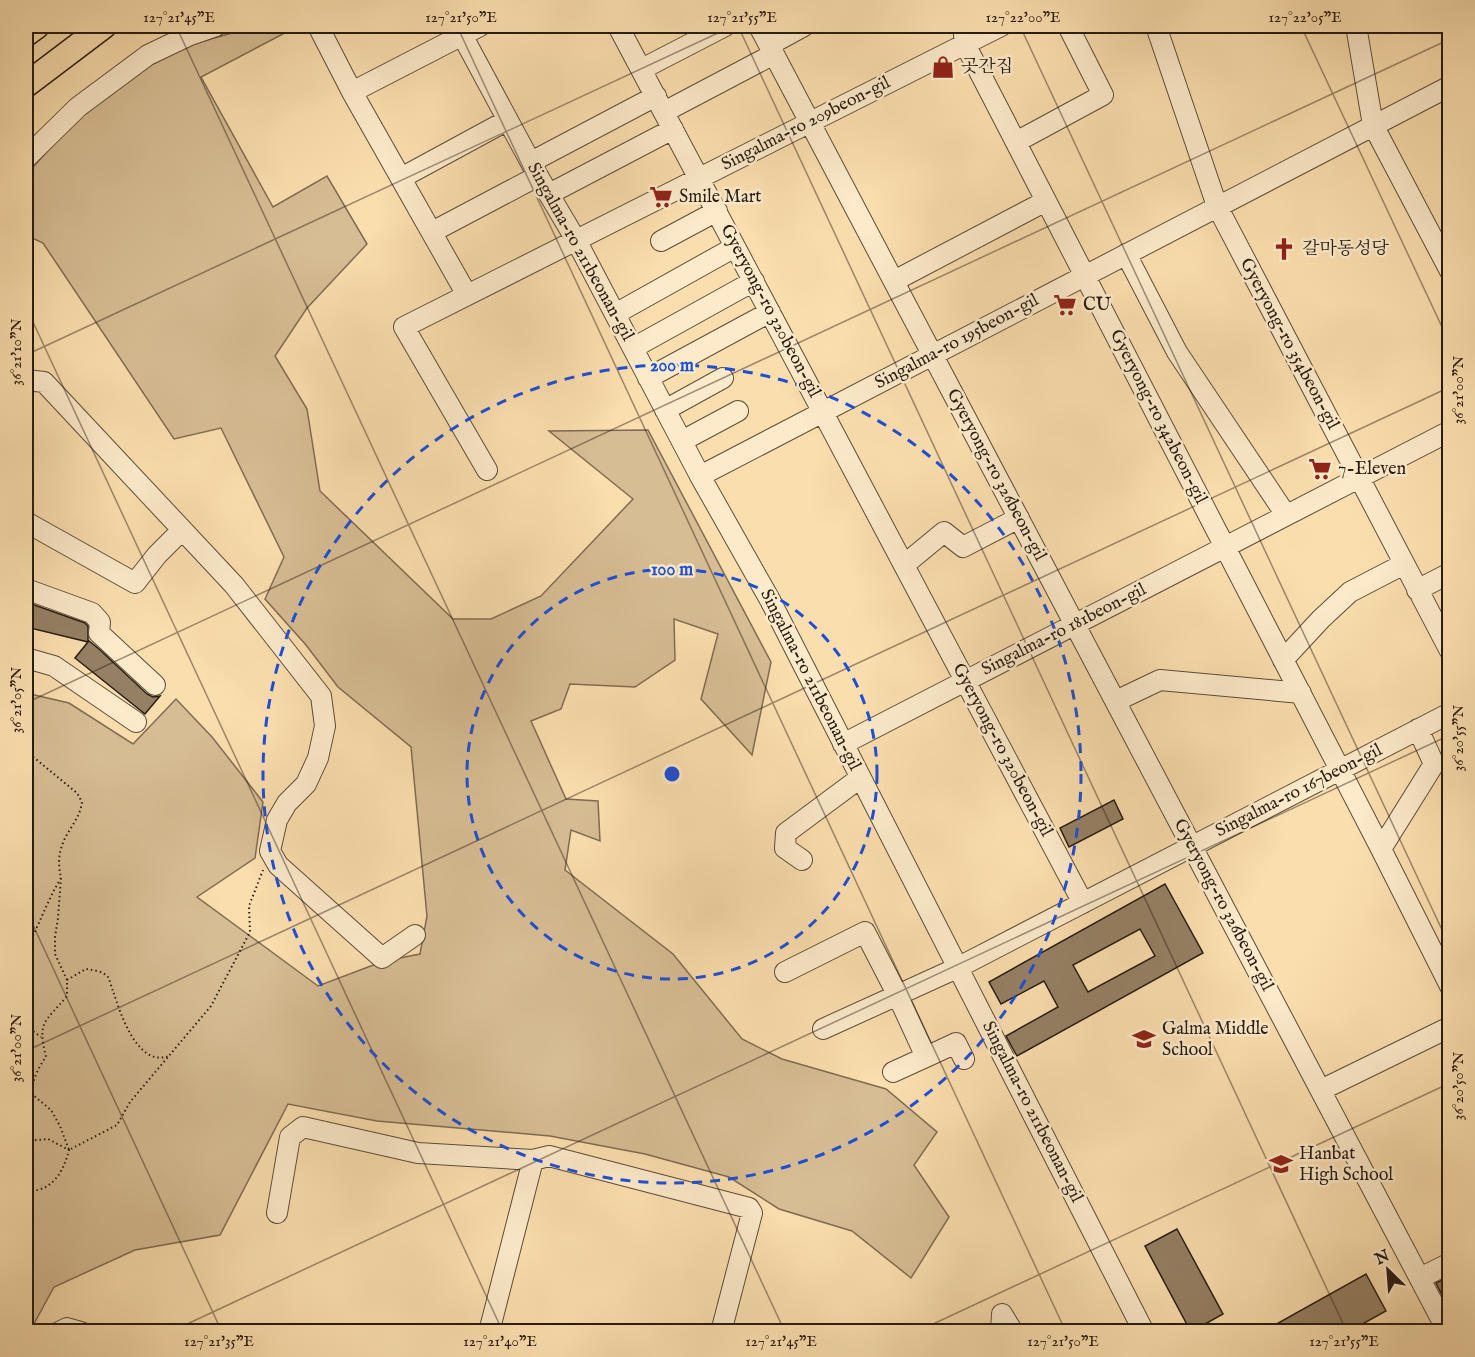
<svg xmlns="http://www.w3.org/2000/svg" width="1475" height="1357" font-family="'IM FELL English','Noto Serif KR',serif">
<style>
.green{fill:#d7bd94;stroke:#7f6c54;stroke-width:1.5}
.building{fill:#958064;stroke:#271b13;stroke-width:1.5;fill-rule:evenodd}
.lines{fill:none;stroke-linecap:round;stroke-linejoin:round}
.minor-casing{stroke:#5c4c3a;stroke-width:22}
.major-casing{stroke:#271b13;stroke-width:27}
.path{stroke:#271b13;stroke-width:2;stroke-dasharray:1.5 3;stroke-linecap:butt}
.minor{stroke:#fceaca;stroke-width:20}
.major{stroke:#fbdeae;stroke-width:24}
.ticks{fill:none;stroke:#271b13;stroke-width:1.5;stroke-opacity:0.45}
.ring{fill:none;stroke:#1d4ed8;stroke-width:3;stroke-dasharray:10 8}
.labels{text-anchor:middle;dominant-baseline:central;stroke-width:5;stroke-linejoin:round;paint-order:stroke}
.poi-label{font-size:18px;fill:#271b13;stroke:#fceaca;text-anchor:start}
.street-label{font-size:18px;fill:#271b13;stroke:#fceaca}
.centre{fill:#1d4ed8;stroke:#fceaca;stroke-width:3}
.ring-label{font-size:18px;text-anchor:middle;font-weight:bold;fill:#1d4ed8;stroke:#fceaca;stroke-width:5;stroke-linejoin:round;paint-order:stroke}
.neatline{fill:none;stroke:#271b13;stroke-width:2}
.ticks-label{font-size:15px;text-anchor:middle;fill:#271b13}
</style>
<rect width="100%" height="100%" fill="#fbdeae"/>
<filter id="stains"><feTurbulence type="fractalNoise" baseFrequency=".00333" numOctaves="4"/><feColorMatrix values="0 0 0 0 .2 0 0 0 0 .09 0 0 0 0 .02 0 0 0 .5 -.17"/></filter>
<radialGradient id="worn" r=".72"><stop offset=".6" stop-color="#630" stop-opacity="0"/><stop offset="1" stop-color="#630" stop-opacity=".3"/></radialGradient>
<!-- green -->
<path class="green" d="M257,26H298L201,77L273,207L327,176L367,244L307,308L275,356L307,409L320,491L453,619H491L541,596L633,499L549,431L648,430L771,662L752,755L701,699L718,634L674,619L675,660L635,687L570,684L561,709L531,721L566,799L598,801L600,841L571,830L565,870L673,954L742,1039L782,1059L886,1089L937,1132L914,1165L949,1217L911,1278L852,1231L779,1209L729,1177L645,1154L550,1136L377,1121L288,1104L220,1235L135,1250L54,1287L30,1331H26V693L69,703L133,744L176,699L212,737L263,802L255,858L197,897L318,986L384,961L420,954L427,916L411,747L338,687L306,645L265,599L284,557L221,428L174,439L43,243L26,235V175L71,125L138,72L186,46Z"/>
<!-- building -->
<path class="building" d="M26,602L85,623L88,626V642L89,641L99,649L147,694L153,697L160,696L145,714L75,658L88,642L26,627Z
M1114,800L1123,819L1069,847L1060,828Z
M1165,884L1203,953L1017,1056L1006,1036L1058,1007L1044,981L1001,1004L989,982ZM1140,929L1155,956L1088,992L1073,965Z
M1177,1229L1223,1314L1191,1332L1145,1246Z
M1366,1274L1386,1311L1348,1332H1262Z
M1449,1277V1309L1436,1283Z"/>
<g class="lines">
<!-- minor casing -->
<g class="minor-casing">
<path id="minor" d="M318,26L352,92L467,295
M618,26L1083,903
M759,26L1448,1332
M963,26L965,44L1381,849L1450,986
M1156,26L1217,206L1450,651
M1356,26L1373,125L1450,271
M462,35L538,176L576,240L700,476L770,600L1144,1332
M769,45L804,26
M642,69L725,26
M352,92L480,26
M664,112L774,54
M1016,142L1103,95L1068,26
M26,158L78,107L148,55L190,35L216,26
M531,162L656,96
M401,178L508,120
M549,194L673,129
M432,232L538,176
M661,241L717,211
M1126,254L1177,352L1286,515
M894,281L1046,201
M615,314L735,247
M633,348L754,281
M648,378L770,312
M26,380L44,382L234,585L321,696L325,726L318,758L306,784L287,803L277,820L270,851L278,865L382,958L415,935
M665,410L723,378
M682,441L738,411
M487,470L404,327L1001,26
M700,476L1450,86
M26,522L135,583L157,555L182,530
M904,565L944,532L963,547L1019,518
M26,589L92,613L100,622L99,633L155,685
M1417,590L1450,573
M26,658L54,666L136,722
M1283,660L1321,619L1350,592L1404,564
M1116,701L1160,680L1301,693
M843,744L1450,431
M1381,849L1434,764L1418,729
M802,860L785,848L786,833L860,778
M785,972L865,932L897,994L926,1057L956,1043L964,1059
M823,1029L957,968L1450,713
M893,1072L926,1057
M1321,1090L1450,1027
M277,1213L290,1137L303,1127L418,1153L533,1160
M1420,1278L1450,1263
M59,1332L67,1328L81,1332
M489,1332L533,1160L549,1156L749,1208L752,1213L721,1332
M1001,1332L1002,1314L1013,1332"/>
</g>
<!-- major casing -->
<g class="major-casing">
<path id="major" d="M26,34L37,26
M26,85L104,26"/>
</g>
<!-- path -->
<path class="path" d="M26,751L77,793L82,802C80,820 65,832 61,849C58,858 59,869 61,878C47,901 39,926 26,949
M61,878L58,918L55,937V954L67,980V996C45,1023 37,1020 46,1057C38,1068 31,1081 33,1095L51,1110L60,1126L69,1150L117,1125L130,1102L211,1006L250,932L249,906L263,870
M67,980L86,969C93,970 103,971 108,977C110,980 111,987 113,991C120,1012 137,1068 169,1056
M26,1026L41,1037
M26,1141L48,1139L69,1150C63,1173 52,1192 26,1191"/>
<!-- minor -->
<use href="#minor" class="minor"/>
<!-- major -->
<use href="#major" class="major"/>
</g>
<!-- ticks -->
<path class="ticks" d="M176,26L785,1332M457,26L1066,1332M738,26L1347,1332M1020,26L1450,947M1301,26L1450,344M26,307L503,1332M26,355L733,26M26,703L1450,39M26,910L222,1332M26,1051L1450,387M170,1332L1450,735M916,1332L1450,1083"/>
<!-- distance rings -->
<g class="ring">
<circle cx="672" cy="774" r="205"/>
<circle cx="672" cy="774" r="409"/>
</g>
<!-- icons -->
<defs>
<g id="shop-bare" transform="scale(1.8)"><path d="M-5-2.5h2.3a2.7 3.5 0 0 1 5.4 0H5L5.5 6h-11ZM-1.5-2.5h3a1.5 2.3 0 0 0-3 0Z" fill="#8f2418" stroke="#fceaca" stroke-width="2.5" paint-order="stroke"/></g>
<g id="supermarket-bare" transform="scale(1.8)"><path d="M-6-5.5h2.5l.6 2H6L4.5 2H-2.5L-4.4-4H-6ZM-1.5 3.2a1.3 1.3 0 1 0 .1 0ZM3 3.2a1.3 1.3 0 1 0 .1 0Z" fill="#8f2418" stroke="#fceaca" stroke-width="2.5" paint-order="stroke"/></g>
<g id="church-bare" transform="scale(1.8)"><path d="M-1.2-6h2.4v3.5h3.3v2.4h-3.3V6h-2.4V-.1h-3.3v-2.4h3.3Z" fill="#8f2418" stroke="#fceaca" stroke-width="2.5" paint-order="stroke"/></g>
<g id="school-bare" transform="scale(1.8)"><path d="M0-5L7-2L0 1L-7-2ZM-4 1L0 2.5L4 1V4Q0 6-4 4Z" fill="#8f2418" stroke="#fceaca" stroke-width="2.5" paint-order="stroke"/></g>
</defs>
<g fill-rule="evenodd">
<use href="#shop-bare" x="943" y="67"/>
<use href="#supermarket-bare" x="661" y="197"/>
<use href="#church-bare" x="1284" y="249"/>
<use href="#supermarket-bare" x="1065" y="305"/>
<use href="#supermarket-bare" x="1320" y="469"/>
<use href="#school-bare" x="1144" y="1039"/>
<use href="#school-bare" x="1281" y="1164"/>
</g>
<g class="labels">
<!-- poi labels -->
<g class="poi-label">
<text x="961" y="67">곳간집</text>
<text x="679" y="197">Smile Mart</text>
<text x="1302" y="249">갈마동성당</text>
<text x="1083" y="305">CU</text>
<text x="1338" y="469">7-Eleven</text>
<text x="1162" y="1029">Galma Middle<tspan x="1162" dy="21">School</tspan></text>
<text x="1299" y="1154">Hanbat<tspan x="1299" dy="21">High School</tspan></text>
</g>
<!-- street labels -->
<g class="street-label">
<text transform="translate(806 124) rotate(-27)">Singalma-ro 209beon-gil</text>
<text transform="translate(580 252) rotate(61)">Singalma-ro 211beonan-gil</text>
<text transform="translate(770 311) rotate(62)">Gyeryong-ro 320beon-gil</text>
<text transform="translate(957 342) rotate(-28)">Singalma-ro 195beon-gil</text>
<text transform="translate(1289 344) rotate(62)">Gyeryong-ro 354beon-gil</text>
<text transform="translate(1158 417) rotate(63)">Gyeryong-ro 342beon-gil</text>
<text transform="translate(996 475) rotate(62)">Gyeryong-ro 326beon-gil</text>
<text transform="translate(1064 630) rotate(-27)">Singalma-ro 181beon-gil</text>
<text transform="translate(810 680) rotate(63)">Singalma-ro 211beonan-gil</text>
<text transform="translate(1002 750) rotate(62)">Gyeryong-ro 320beon-gil</text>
<text transform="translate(1299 791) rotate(-27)">Singalma-ro 167beon-gil</text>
<text transform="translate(1223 905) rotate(62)">Gyeryong-ro 326beon-gil</text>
<text transform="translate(1032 1112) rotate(63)">Singalma-ro 211beonan-gil</text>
</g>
</g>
<circle cx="672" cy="774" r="9" class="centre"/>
<g class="ring-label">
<text x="672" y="371">200 m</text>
<text x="672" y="575">100 m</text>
</g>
<!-- margin -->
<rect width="1475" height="1357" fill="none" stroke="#fbdeae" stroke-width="66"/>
<!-- north arrow -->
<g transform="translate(1388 1270) rotate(335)" stroke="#fceaca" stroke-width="4.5" paint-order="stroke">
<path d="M0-4.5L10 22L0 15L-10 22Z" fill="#271b13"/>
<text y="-9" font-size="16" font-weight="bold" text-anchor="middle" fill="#271b13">N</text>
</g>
<rect x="33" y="33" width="1409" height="1291" class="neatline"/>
<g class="ticks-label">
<text x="179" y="22">127°21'45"E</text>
<text x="461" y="22">127°21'50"E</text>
<text x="742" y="22">127°21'55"E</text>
<text x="1023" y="22">127°22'00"E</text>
<text x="1305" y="22">127°22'05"E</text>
<text transform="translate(16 352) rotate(-90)" y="5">36°21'10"N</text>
<text transform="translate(1458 390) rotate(-90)" y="5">36°21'00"N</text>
<text transform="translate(16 700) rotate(-90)" y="5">36°21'05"N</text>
<text transform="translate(1458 738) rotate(-90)" y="5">36°20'55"N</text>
<text transform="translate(16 1048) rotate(-90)" y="5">36°21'00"N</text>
<text transform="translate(1458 1086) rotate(-90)" y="5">36°20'50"N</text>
<text x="219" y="1346">127°21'35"E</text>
<text x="500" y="1346">127°21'40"E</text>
<text x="781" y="1346">127°21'45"E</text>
<text x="1063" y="1346">127°21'50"E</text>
<text x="1344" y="1346">127°21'55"E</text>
</g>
<rect width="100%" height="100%" filter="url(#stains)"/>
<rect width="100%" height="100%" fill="url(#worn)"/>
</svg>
